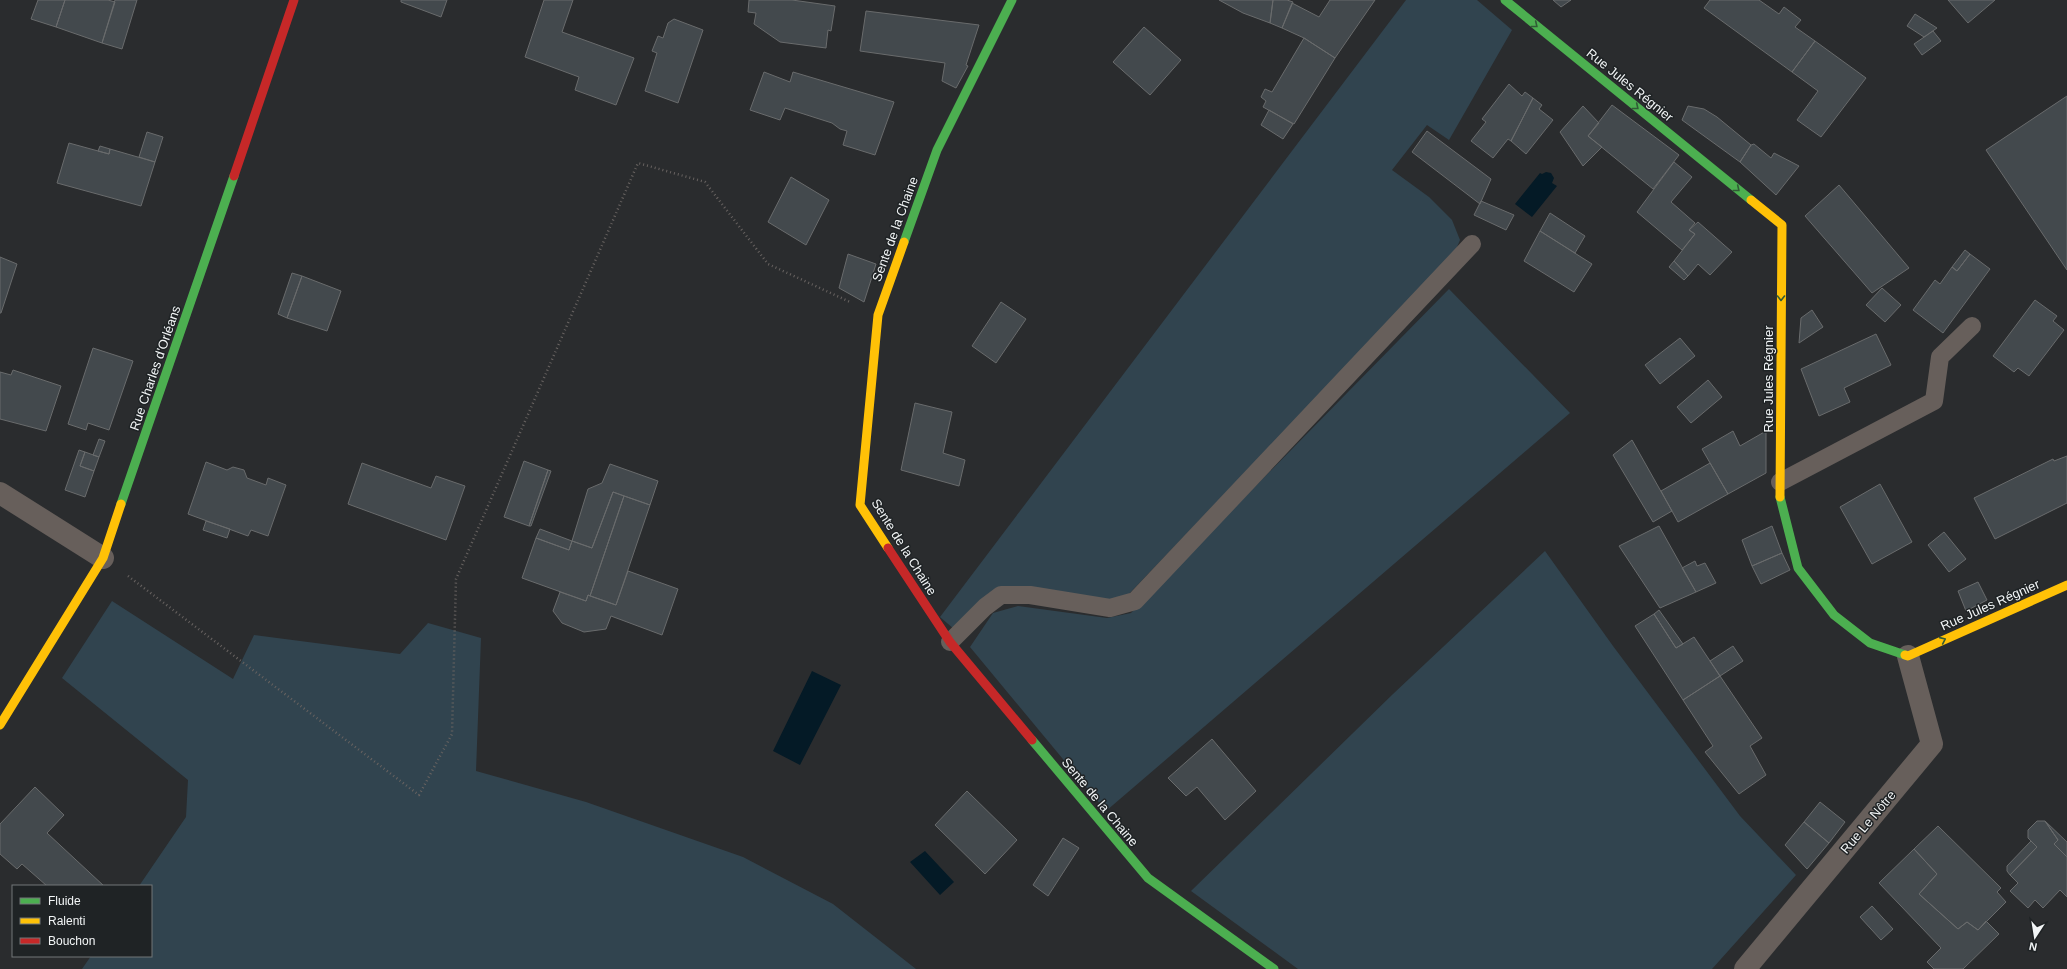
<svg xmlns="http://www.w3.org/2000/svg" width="2067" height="969" font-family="Helvetica,sans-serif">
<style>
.green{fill:#31444f}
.water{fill:#041a26}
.building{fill:#43494d;stroke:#696b6c}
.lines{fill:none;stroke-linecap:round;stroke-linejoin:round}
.path{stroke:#686361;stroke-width:2.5;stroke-dasharray:1 3;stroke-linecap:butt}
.lane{stroke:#675f5b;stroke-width:18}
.street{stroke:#675f5b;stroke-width:22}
.fast{stroke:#4caf50;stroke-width:9}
.slow{stroke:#ffc107;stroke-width:9}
.jam{stroke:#c62828;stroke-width:9}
.oneway{stroke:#315b36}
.labels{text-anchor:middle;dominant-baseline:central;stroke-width:3;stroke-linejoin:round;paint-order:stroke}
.street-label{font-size:13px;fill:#f2f5f6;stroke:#1f2325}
</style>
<rect width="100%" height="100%" fill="#2a2c2e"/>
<!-- green -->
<path class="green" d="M1406,0H1477L1512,30L1449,140L1427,125L1392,170L1429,197L1452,220L1460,240L1454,254L1127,596L1110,600L1018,586L989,593L954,629L940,617Z
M1449,289L1570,413L1106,811L970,647L993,613L1018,606L1107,618L1131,613Z
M1545,551L1613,646L1740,816L1796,875L1712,969H1298L1191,891L1393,694Z
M112,601L233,679L254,635L400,654L428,623L481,638L476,771L586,802L743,857L833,904L916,969H82L91,956H151V886H139L186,817L188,780L62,678Z"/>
<!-- water -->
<path class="water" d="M1546,172L1551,173L1554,178L1552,183L1557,186L1532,217L1515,204L1540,173L1542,174Z
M812,671L841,685L800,765L773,751Z
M925,851L954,882L940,895L910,862Z"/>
<!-- building -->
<path class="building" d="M38,0H65L56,27L31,19Z
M65,0H108L115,2L102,43L56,27Z
M115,0H137L122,49L102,43Z
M401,0H447L441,17L401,2Z
M544,0H573L562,32L634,58L616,105L575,90L579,77L525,57Z
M749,0H792L835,6L831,31L828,30L826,48L780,42L754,24L756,13L748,12Z
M1219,0H1273L1270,23L1243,13Z
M1273,0H1287L1293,2L1282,28L1270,23Z
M1330,0H1375L1335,58L1304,38L1282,28L1292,3L1319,17Z
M1553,0H1571L1561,7Z
M1710,0H1759L1779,14L1784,7L1801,20L1795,27L1815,41L1792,72L1704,8Z
M1948,0H1995L1968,23Z
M866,11L979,25L966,65L968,66L956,88L942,81L945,63L860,51Z
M1915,14L1937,28L1924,37L1907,26Z
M674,19L703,30L678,103L645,91L657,53L652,51L658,36L663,38L668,23Z
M1144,27L1181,60L1150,95L1113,62Z
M1933,31L1941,41L1922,55L1914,44Z
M1304,38L1335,58L1294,124L1263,107L1266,101L1261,97L1265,89L1272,92Z
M1815,41L1866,78L1821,137L1797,120L1818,91L1792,72Z
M764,72L790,82L793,72L894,102L875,155L843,145L847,131L840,129L832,123L785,108L780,120L750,110Z
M1509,84L1522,96L1525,92L1533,98L1511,141L1508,139L1493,158L1471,141L1486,122L1482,119Z
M2067,96V270L1986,150Z
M1533,98L1542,105L1539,109L1553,120L1526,154L1511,141Z
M1612,105L1679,155L1653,189L1588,136Z
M1583,106L1599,123L1588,136L1602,147L1583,166L1560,132Z
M1688,106L1704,109L1717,117L1751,145L1740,162L1682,120Z
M1269,110L1293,124L1283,139L1261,125Z
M1427,131L1491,179L1480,204L1412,152Z
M147,132L163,137L155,162L139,157Z
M69,143L109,154L110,149L155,162L141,206L57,183Z
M1754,144L1771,158L1774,153L1799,166L1776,195L1740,162L1751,145Z
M100,146L110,149L109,154L98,151Z
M1674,162L1692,177L1671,202L1695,223L1689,230L1695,234L1682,250L1637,212Z
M791,177L829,200L806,245L768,222Z
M1839,185L1909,268L1872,293L1805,216Z
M1481,201L1514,215L1506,230L1474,215Z
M1550,213L1585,236L1575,253L1540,231Z
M1698,222L1732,252L1710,275L1698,264L1688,276L1674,261L1695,234L1689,230Z
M1540,231L1592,264L1574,292L1524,261Z
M1965,250L1970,254L1957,271L1952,267Z
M848,254L876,264L864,302L839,288Z
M1970,254L1990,269L1943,333L1913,310L1935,280L1940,284L1952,267L1957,271Z
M0,257L17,264L1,313H0Z
M1674,261L1688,276L1684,280L1669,267Z
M292,273L302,276L287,318L278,314Z
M302,276L341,291L327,331L287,318Z
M1882,288L1901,305L1885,322L1866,305Z
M2035,300L2057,316L2053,321L2064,330L2029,376L2018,368L2014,372L1993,356Z
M1001,302L1026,319L996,363L972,346Z
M1812,310L1823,327L1799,343L1801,318Z
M1876,334L1891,365L1844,388L1850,402L1819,416L1801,369Z
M1680,338L1695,356L1660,384L1645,365Z
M93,348L133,361L109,430L88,423L86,430L68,424Z
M13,370L61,386L46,431L0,419V372L11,375Z
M1708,380L1722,397L1691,423L1677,407Z
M915,403L952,412L943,453L965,460L959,486L901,470Z
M1733,431L1740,446L1766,431V473L1728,494L1702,449Z
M99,439L105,441L99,457L93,455Z
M1632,440L1672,511L1653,522L1613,455Z
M79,450L85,452L80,466L94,471L85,497L65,490Z
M85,452L99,457L94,471L80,466Z
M2067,456V503L1995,539L1974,498L2053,459L2054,461Z
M524,461L548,470L529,526L504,517Z
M206,462L227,470L233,467L244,470L247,478L266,485L268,478L286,485L268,536L251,530L248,536L188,514Z
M362,463L431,488L436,476L465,486L446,540L348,504Z
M1710,463L1728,494L1678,522L1661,491Z
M610,464L658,481L650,505L613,492L592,548L572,541L588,489L602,483Z
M548,470L551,471L531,526H529Z
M1880,484L1912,542L1872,564L1840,507Z
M613,492L624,496L590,596L588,595L586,601L522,578L536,538L569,550L572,541L592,548Z
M624,496L650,505L616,605L590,596Z
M206,521L230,529L227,538L203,530Z
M1659,526L1696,592L1660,608L1619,546Z
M1772,526L1782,553L1752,566L1742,540Z
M540,529L572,541L569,550L536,538Z
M1944,532L1966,559L1949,572L1928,545Z
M1782,553L1790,570L1761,584L1752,566Z
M1695,561L1697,566L1705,563L1716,583L1696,592L1682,568Z
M628,571L678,589L662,635L611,616L606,629L584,632L562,623L553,611L560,592L586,601L588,595L616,605Z
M1978,582L1987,600L1966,611L1958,591Z
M1659,610L1683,644L1676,648L1654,614Z
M1654,614L1676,648L1694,637L1720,676L1683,700L1635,626Z
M1733,646L1743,661L1720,676L1710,661Z
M1720,676L1762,738L1750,746L1766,775L1739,794L1705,752L1713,746L1683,700Z
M1212,739L1256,791L1225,820L1197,787L1186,796L1168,778Z
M35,787L64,815L47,833L104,886H47L22,864L17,869L0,854V824Z
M967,791L1017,840L985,874L935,825Z
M1820,802L1845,822L1829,843L1804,822Z
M2037,821H2045L2058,840L2054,844L2067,857V897L2060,890L2043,908L2035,900L2028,908L2010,891L2018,883L2010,875L2037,847L2028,838V830Z
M2045,821L2067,842V857L2054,844L2058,840Z
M1804,822L1829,843L1807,869L1785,845Z
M1938,826L2001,888L1997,892L2006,902L1978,930L1967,922L1958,929L1919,894L1937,874L1914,849Z
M1063,838L1079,848L1048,896L1033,885Z
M2031,841L2037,847L2010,875L2007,871V866Z
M1914,849L1937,874L1919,894L1958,929L1967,922L1978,930L1986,921L1999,934L1963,969H1934L1927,962L1941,948L1879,883Z
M1872,906L1893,929L1881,940L1860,917Z"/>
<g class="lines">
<!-- path -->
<path class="path" d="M128,576L419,795L452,734L456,579L638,163L705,182L768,264L850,302"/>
<!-- lane -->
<path class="lane" d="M1780,482L1934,401L1940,357L1972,326
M950,642L985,607L1001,595H1030L1110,608L1135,601L1472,244"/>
<!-- street -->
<path class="street" d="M0,493L103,558
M1745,969L1932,744L1908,656"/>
<!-- fast -->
<path class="fast" d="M1505,0L1751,200
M904,242L937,150L1012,0
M1780,497L1798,568L1834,615L1870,643L1905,655
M121,504L234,176
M1032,740L1148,878L1274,969"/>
<!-- slow -->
<path class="slow" d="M1751,200L1782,225L1780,497
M888,548L860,505L878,315L904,242
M1905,655L1908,656L2067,585
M0,725L103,558L121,504"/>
<!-- jam -->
<path class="jam" d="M234,176L294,0
M888,548L950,642L1032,740"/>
</g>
<!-- one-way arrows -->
<defs><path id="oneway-chevron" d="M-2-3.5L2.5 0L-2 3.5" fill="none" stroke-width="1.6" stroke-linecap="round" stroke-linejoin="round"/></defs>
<g class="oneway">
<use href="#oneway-chevron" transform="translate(1535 25) rotate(39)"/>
<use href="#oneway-chevron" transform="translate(1636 107) rotate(39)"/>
<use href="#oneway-chevron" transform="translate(1737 189) rotate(39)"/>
<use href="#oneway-chevron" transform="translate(1781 298) rotate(90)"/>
<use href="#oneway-chevron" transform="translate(1943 640) rotate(-24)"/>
</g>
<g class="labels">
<!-- street labels -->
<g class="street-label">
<text transform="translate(1630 85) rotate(39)">Rue Jules Régnier</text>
<text transform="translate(895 229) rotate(-70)">Sente de la Chaine</text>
<text transform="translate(155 368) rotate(-71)">Rue Charles d'Orléans</text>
<text transform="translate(1768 379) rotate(-90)">Rue Jules Régnier</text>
<text transform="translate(904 547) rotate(58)">Sente de la Chaine</text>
<text transform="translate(1990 605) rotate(-24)">Rue Jules Régnier</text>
<text transform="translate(1100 802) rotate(50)">Sente de la Chaine</text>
<text transform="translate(1868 822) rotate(-50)">Rue Le Nôtre</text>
</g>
</g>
<!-- legend -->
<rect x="12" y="885" width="140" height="72" fill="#1f2325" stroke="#737779"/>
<rect x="20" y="898" width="20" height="6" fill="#4caf50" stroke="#737779"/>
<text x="48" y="905" font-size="12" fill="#f2f5f6">Fluide</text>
<rect x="20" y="918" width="20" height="6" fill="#ffc107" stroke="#737779"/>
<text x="48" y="925" font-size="12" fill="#f2f5f6">Ralenti</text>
<rect x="20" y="938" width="20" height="6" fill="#c62828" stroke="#737779"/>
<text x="48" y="945" font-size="12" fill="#f2f5f6">Bouchon</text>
<!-- north arrow -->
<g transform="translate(2035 937) rotate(192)" stroke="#1f2325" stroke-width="3" paint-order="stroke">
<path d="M0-3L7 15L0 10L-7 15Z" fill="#f2f5f6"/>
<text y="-6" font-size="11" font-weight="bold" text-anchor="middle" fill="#f2f5f6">N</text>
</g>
</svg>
